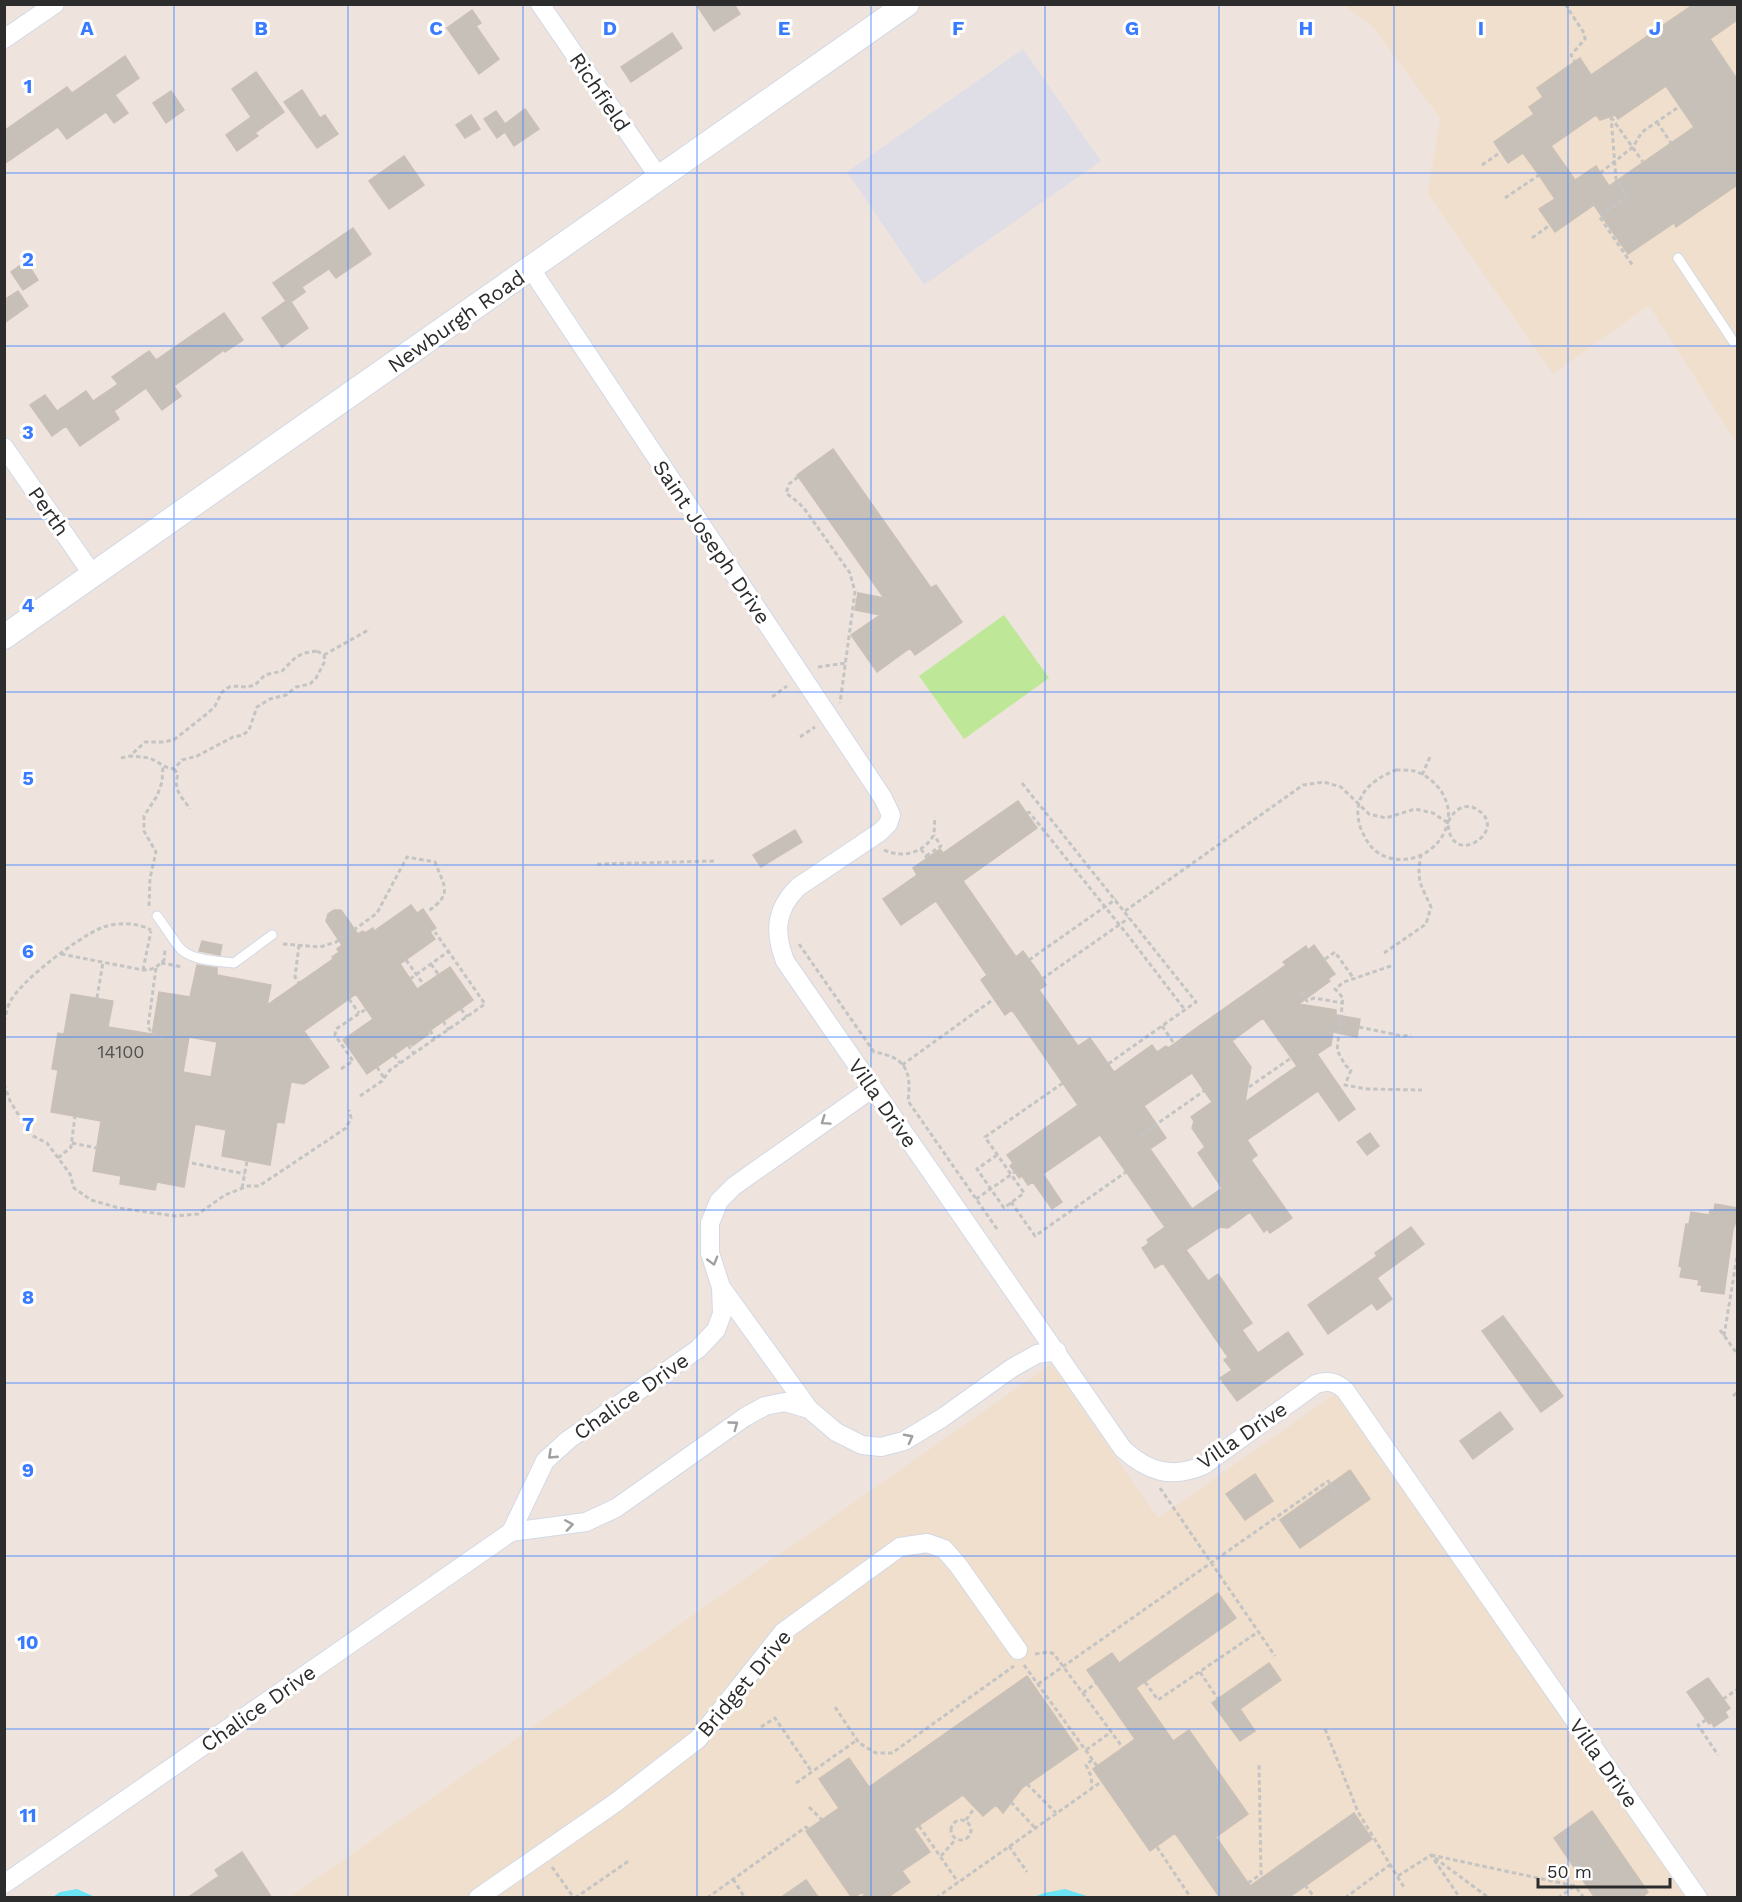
<svg xmlns="http://www.w3.org/2000/svg" width="1742" height="1902" font-family="'Work Sans',sans-serif">
<style>
.industrial{fill:#dfdee6}
.education{fill:#f0dfcc}
.green{fill:#bee797}
.water{fill:#6be5f5}
.building{fill:#c6c0b9;stroke:#cac0b6;stroke-width:1.5;fill-rule:evenodd}
.lines{fill:none;stroke-linecap:round;stroke-linejoin:round}
.lane-casing{stroke:#d2d9e5;stroke-width:11}
.street-casing{stroke:#d2d9e5;stroke-width:20}
.secondary-casing{stroke:#d2d9e5;stroke-width:26}
.path{stroke:#c4c4c4;stroke-width:3;stroke-dasharray:4.5 3;stroke-linecap:butt}
.lane{stroke:#fff;stroke-width:9}
.street{stroke:#fff;stroke-width:18}
.secondary{stroke:#fff;stroke-width:24}
.oneway{stroke:#a0a0a0}
.grid{fill:none;stroke:#397bff;stroke-width:1.5;stroke-opacity:0.55}
.labels{text-anchor:middle;dominant-baseline:central;stroke-width:6;stroke-linejoin:round;paint-order:stroke}
.number-label{font-size:18px;fill:#52514f}
.street-label{font-size:21px;fill:#2c2c2c;stroke:#fff}
.grid-label{font-size:20px;text-anchor:middle;font-weight:bold;fill:#397bff;stroke:#fff;stroke-width:6;stroke-linejoin:round;paint-order:stroke}
</style>
<rect width="100%" height="100%" fill="#eee4dd"/>
<!-- industrial -->
<path class="industrial" d="M1023,49L1101,161L924,285L847,172Z"/>
<!-- education -->
<path class="education" d="M1344,5H1737V444L1649,305L1553,374L1428,194L1440,118L1374,28Z
M1051,1364L1158,1518L1335,1394L1687,1897L289,1898Z"/>
<!-- green -->
<path class="green" d="M1004,615L1049,678L964,739L919,676Z"/>
<!-- water -->
<path class="water" d="M77,1889L95,1897H53L60,1892Z
M1065,1889L1090,1897H1034L1044,1893Z"/>
<!-- building -->
<path class="building" d="M696,4H734L740,14L714,31Z
M1694,4H1737V20L1710,39L1737,79V185L1676,227L1674,223L1628,254L1594,205L1555,232L1539,209L1555,199L1539,175L1523,153L1508,163L1494,142L1534,114L1529,107L1543,97L1537,88L1580,58L1591,75ZM1666,86L1694,127L1609,186L1596,166L1575,180L1551,146L1596,115L1600,120L1615,115L1618,119Z
M472,10L481,23L476,26L499,59L479,74L447,28Z
M672,33L682,48L631,82L621,67Z
M125,56L139,78L115,95L128,113L114,123L106,112L67,139L58,127L4,164V131L67,87L72,93Z
M256,72L284,112L255,133L258,136L237,151L226,135L251,117L232,89Z
M302,90L320,118L325,115L338,134L317,148L284,102Z
M171,91L184,110L166,123L153,103Z
M525,109L539,129L514,146L505,132L497,138L484,119L496,111L505,124Z
M471,115L480,129L465,138L456,125Z
M404,156L424,185L389,209L369,181Z
M353,228L371,254L336,278L329,269L302,287L305,292L291,302L308,328L282,347L262,318L286,301L273,283Z
M26,261L38,280L23,290L11,272Z
M18,291L28,306L4,323V300Z
M224,313L243,340L225,352L224,350L174,386L181,396L162,410L146,388L114,411L119,419L80,446L66,426L52,436L30,405L45,395L57,411L86,391L93,401L118,384L112,377L149,351L156,360Z
M833,449L931,588L936,585L962,622L915,655L910,648L877,672L851,635L880,615L855,610L858,593L884,598L797,475Z
M1018,801L1037,828L963,881L1016,957L1023,951L1039,973L1046,985L1039,990L1078,1046L1090,1038L1114,1072L1152,1045L1157,1052L1166,1046L1168,1048L1286,965L1283,962L1306,946L1308,950L1314,945L1335,974L1328,979L1330,981L1299,1004L1336,1010V1015L1360,1019L1357,1037L1333,1032L1331,1045L1317,1054L1355,1109L1339,1121L1318,1091L1247,1140L1257,1155L1251,1160L1292,1218L1270,1233L1267,1229L1264,1232L1250,1212L1228,1228L1220,1227L1186,1250L1208,1281L1218,1274L1252,1323L1242,1330L1258,1353L1288,1332L1303,1354L1237,1401L1220,1378L1232,1370L1224,1360L1228,1357L1163,1263L1155,1268L1142,1248L1149,1243L1147,1240L1165,1227L1100,1135L1043,1174L1062,1202L1052,1209L1033,1182L1028,1185L1022,1176L1019,1178L1015,1172L1010,1166L1013,1163L1007,1155L1078,1105L1012,1010L1005,1015L981,980L987,975L936,901L901,925L883,899L917,875L913,868L940,849L943,853ZM1263,1018L1297,1066L1245,1102L1251,1067L1232,1041ZM1192,1073L1212,1102L1191,1117L1194,1121L1192,1128L1205,1147L1198,1153L1222,1188L1192,1209L1150,1149L1166,1138L1144,1106Z
M795,830L802,842L761,867L753,855Z
M411,905L417,913L423,909L436,928L430,932L435,939L400,964L417,989L450,967L473,1000L428,1032L429,1034L412,1046L411,1043L367,1074L343,1040L373,1019L356,994L304,1031L329,1067L304,1084L291,1082L284,1123L277,1122L270,1165L222,1156L226,1130L195,1124L184,1187L157,1182L155,1190L120,1184L121,1176L93,1171L101,1121L51,1112L58,1070L52,1069L58,1033L64,1034L71,994L113,1001L108,1027L152,1034L159,992L190,997L197,965L217,968V975L271,985L267,1005L333,959L332,957L339,952L337,949L342,945L326,921L328,914L334,910H341L358,934L363,931L365,933L373,928L374,931ZM189,1037L217,1042L211,1077L183,1072Z
M202,941L222,945L220,955L199,951Z
M1370,1133L1379,1146L1367,1155L1357,1142Z
M1715,1204L1737,1208V1222H1736L1733,1229L1724,1294L1701,1291L1702,1285H1698L1699,1280L1680,1277L1682,1267L1679,1266L1686,1224H1689L1691,1212L1709,1215L1710,1210H1714Z
M1411,1227L1424,1244L1377,1278L1392,1299L1377,1310L1372,1303L1328,1334L1308,1305L1377,1256L1375,1253Z
M1503,1316L1563,1396L1541,1412L1482,1331Z
M1500,1412L1513,1429L1473,1459L1460,1441Z
M1350,1470L1370,1499L1300,1548L1280,1520Z
M1255,1474L1273,1501L1245,1520L1226,1494Z
M1218,1593L1236,1618L1136,1688L1173,1741L1189,1730L1248,1814L1216,1837L1250,1886L1354,1813L1372,1839L1288,1898H1220L1175,1833L1150,1851L1093,1769L1135,1739L1087,1670L1112,1653L1119,1663Z
M1269,1663L1281,1680L1240,1709L1255,1731L1240,1741L1212,1703Z
M1027,1676L1078,1749L1022,1788L1003,1813L996,1805L983,1816L963,1795L914,1829L930,1852L902,1871L910,1882L887,1898H867L863,1892L852,1898L806,1831L839,1808L819,1779L849,1758L869,1787Z
M1708,1678L1730,1708L1725,1712L1728,1717L1714,1727L1711,1722L1709,1724L1687,1692Z
M1592,1811L1648,1892L1641,1898H1595L1554,1838Z
M242,1852L272,1898H187L219,1876L215,1870Z
M806,1880L819,1898H780Z"/>
<g class="lines">
<!-- lane casing -->
<g class="lane-casing">
<path id="lane" d="M1678,258L1733,341
M157,916C164,924 176,946 183,951C196,961 218,961 234,963L272,935"/>
</g>
<!-- street casing -->
<g class="street-casing">
<path id="street" d="M540,4L660,179
M4,39L55,4
M531,269L883,798L891,815L888,824L880,832L798,887C775,910 774,932 785,961L1123,1449C1148,1472 1172,1479 1204,1465L1316,1384C1328,1380 1336,1382 1345,1390L1698,1898
M4,447L93,575
M721,1287L809,1409
M511,1532L545,1461L568,1440L698,1349L716,1330L722,1314L721,1287L710,1253V1223L719,1201L734,1186L873,1088
M4,1884L511,1532L586,1522L616,1508L745,1417L765,1406L785,1402L809,1409L836,1432L862,1445L881,1447L904,1441L942,1418L1012,1368L1037,1354L1057,1351
M478,1898L615,1803L698,1739L783,1632L900,1547L927,1543L944,1549L958,1565L1018,1650"/>
</g>
<!-- secondary casing -->
<g class="secondary-casing">
<path id="secondary" d="M4,637L907,4"/>
</g>
<!-- path -->
<path class="path" d="M1565,4L1584,33L1585,39L1571,55L1575,62
M1611,116L1616,179L1627,197L1599,216L1633,266
M1611,117L1643,162
M1657,122L1671,143
M1482,165L1501,152
M1600,173L1633,147L1642,132L1680,106
M1505,198L1539,175
M1532,238L1550,225
M798,477L789,484L786,493L799,503L806,511L850,573L855,592L840,703
M317,651L324,655L325,661L316,678L310,684L296,687L286,695L270,699L257,707L249,730L243,735L233,737L197,756L182,760L174,769L166,767L150,758L130,756L145,742H165L175,739L208,713L215,706L222,692L229,687L237,686L246,687L255,685L265,675L282,671L296,657L304,653Z
M324,655L370,629
M818,667L846,663
M772,697L787,686
M800,737L815,727
M121,758L130,756
M174,769L178,774C173,791 181,795 190,809
M1396,770C1402,770 1409,770 1414,771C1436,777 1454,802 1447,825C1439,854 1403,870 1377,852C1369,846 1365,838 1361,829C1350,798 1369,781 1396,770Z
M1422,775L1430,757
M1022,783L1196,1002L1108,1064
M1027,813L1029,812L1130,938L1185,1010
M921,849L927,858
M884,850C901,858 923,854 933,836C935,832 934,823 935,817
M926,856L941,846L934,835
M597,864L715,861
M149,906L150,878L156,852L144,831V816L157,796L162,782L163,766
M1125,911L1303,785L1324,782L1341,787L1369,814L1386,818L1415,809L1433,813L1448,823C1450,870 1510,831 1478,810C1465,801 1452,811 1448,823
M283,944L320,947L336,942L358,927L377,913L407,857L435,862C445,888 453,894 427,912
M799,944L874,1052C905,1057 912,1070 908,1101L997,1229
M299,945L295,977L299,983
M1384,953L1426,924L1431,907C1421,884 1416,882 1421,855
M61,954L143,970C153,970 157,967 164,960L165,950
M1325,959L1335,952L1354,979
M406,960L424,985
M1029,960L1116,899
M161,963L183,967
M431,964L438,974
M1391,966L1344,982L1335,989L1343,998L1337,1050L1345,1065L1351,1070L1345,1085L1367,1089L1422,1090
M156,968L148,1027C153,1035 157,1038 166,1040
M143,970L151,931
M410,979L449,951
M1042,979L1129,918
M1301,992L1307,1001L1314,998L1342,1003
M97,998L103,962
M349,999L359,1013
M461,1009L467,1017
M443,1021L449,1030
M4,1022C6,1017 6,1010 9,1004C19,981 78,938 101,928C116,922 137,922 151,930
M1162,1026L1180,1052
M1359,1027L1402,1036L1411,1035
M430,1030L435,1039
M408,1045L414,1054
M394,1055L400,1063
M902,1065L991,1001
M377,1067L384,1078
M341,1069L353,1061L335,1035L336,1029L366,1009
M4,1084L10,1101L31,1135L47,1143L70,1174L74,1188L91,1200L119,1208L175,1216L198,1214L225,1195L248,1186H259L346,1128L351,1118L349,1110
M1249,1087L1291,1058
M360,1096L382,1081L390,1070L485,1004L435,932
M1141,1135L1204,1091
M72,1143L97,1148
M997,1155L977,1169L1004,1208L1024,1193C1011,1174 998,1156 985,1137L1063,1083
M58,1158L71,1147L75,1116
M192,1163L245,1174
M242,1188L247,1161
M976,1199L1015,1172
M1011,1202L1035,1236L1126,1172
M1720,1330L1738,1355
M1724,1336L1738,1250
M1733,1396L1738,1392
M1160,1488L1275,1656
M1035,1654L1049,1652L1054,1654L1123,1748
M1024,1665L1097,1766
M1200,1672L1218,1699
M1145,1682L1158,1700L1258,1632
M1038,1684L1328,1481L1337,1494
M1083,1693L1096,1683
M1723,1699L1738,1689
M835,1707L859,1743L876,1753H892L1014,1666
M1706,1720L1698,1725L1718,1755
M761,1727L775,1718L812,1772
M1325,1729L1358,1812L1405,1889
M1086,1750L1111,1732
M1092,1760L1086,1765L1091,1776L1092,1787
M796,1783L857,1740
M1027,1784L1056,1813
M1011,1802L1035,1828
M809,1807L822,1820
M951 1830a10 10 0 1 1 20 0a10 10 0 1 1-20 0Z
M966,1820L975,1807
M919,1826L958,1882
M1009,1846L1027,1872
M1157,1847L1191,1898
M1431,1855L1575,1886L1584,1898
M941,1856L956,1839
M1435,1858L1489,1898
M552,1867L574,1898
M1398,1876L1431,1855L1460,1898
M733,1879L745,1898
M1248,1883L1261,1874L1259,1764
M1305,1885L1315,1898
M575,1898L630,1860
M707,1898L806,1827L809,1829
M862,1898L865,1895
M936,1898L1101,1782
M1345,1898L1391,1864
M1558,1898L1575,1886"/>
<!-- lane -->
<use href="#lane" class="lane"/>
<!-- street -->
<use href="#street" class="street"/>
<!-- secondary -->
<use href="#secondary" class="secondary"/>
</g>
<!-- one-way arrows -->
<defs><path id="oneway-chevron" d="M-2-3.5L2.5 0L-2 3.5" fill="none" stroke-width="1.6" stroke-linecap="round" stroke-linejoin="round" transform="scale(1.5)"/></defs>
<g class="oneway">
<use href="#oneway-chevron" transform="translate(825 1121) rotate(145)"/>
<use href="#oneway-chevron" transform="translate(713 1261) rotate(74)"/>
<use href="#oneway-chevron" transform="translate(734 1425) rotate(-36)"/>
<use href="#oneway-chevron" transform="translate(909 1438) rotate(-28)"/>
<use href="#oneway-chevron" transform="translate(552 1455) rotate(137)"/>
<use href="#oneway-chevron" transform="translate(569 1525) rotate(-9)"/>
</g>
<!-- grid -->
<path class="grid" d="M174,4V1898M348,4V1898M523,4V1898M697,4V1898M871,4V1898M1045,4V1898M1219,4V1898M1394,4V1898M1568,4V1898M4,173H1738M4,346H1738M4,519H1738M4,692H1738M4,865H1738M4,1037H1738M4,1210H1738M4,1383H1738M4,1556H1738M4,1729H1738"/>
<g class="labels">
<!-- number labels -->
<g class="number-label">
<text x="121" y="1051">14100</text>
</g>
<!-- street labels -->
<g class="street-label">
<text transform="translate(600 92) rotate(56)">Richfield</text>
<text transform="translate(456 321) rotate(-35)">Newburgh Road</text>
<text transform="translate(49 511) rotate(55)">Perth</text>
<text transform="translate(712 542) rotate(56)">Saint Joseph Drive</text>
<text transform="translate(883 1103) rotate(55)">Villa Drive</text>
<text transform="translate(631 1396) rotate(-35)">Chalice Drive</text>
<text transform="translate(1242 1435) rotate(-34)">Villa Drive</text>
<text transform="translate(744 1683) rotate(-50)">Bridget Drive</text>
<text transform="translate(258 1708) rotate(-35)">Chalice Drive</text>
<text transform="translate(1604 1763) rotate(55)">Villa Drive</text>
</g>
</g>
<g class="grid-label">
<text x="87" y="35">A</text>
<text x="261" y="35">B</text>
<text x="436" y="35">C</text>
<text x="610" y="35">D</text>
<text x="784" y="35">E</text>
<text x="958" y="35">F</text>
<text x="1132" y="35">G</text>
<text x="1306" y="35">H</text>
<text x="1481" y="35">I</text>
<text x="1655" y="35">J</text>
<text x="28" y="93">1</text>
<text x="28" y="266">2</text>
<text x="28" y="439">3</text>
<text x="28" y="612">4</text>
<text x="28" y="785">5</text>
<text x="28" y="958">6</text>
<text x="28" y="1131">7</text>
<text x="28" y="1304">8</text>
<text x="28" y="1477">9</text>
<text x="28" y="1649">10</text>
<text x="28" y="1822">11</text>
</g>
<!-- border -->
<rect width="1742" height="1902" fill="none" stroke="#2c2c2c" stroke-width="12"/>
<!-- scale -->
<path d="M1538 1878v9h132v-9" fill="none" stroke="#2c2c2c" stroke-width="3"/>
<text x="1547" y="1878" font-size="18" fill="#2c2c2c" stroke="#ffffff" stroke-width="4.5" paint-order="stroke">50 m</text>
</svg>
